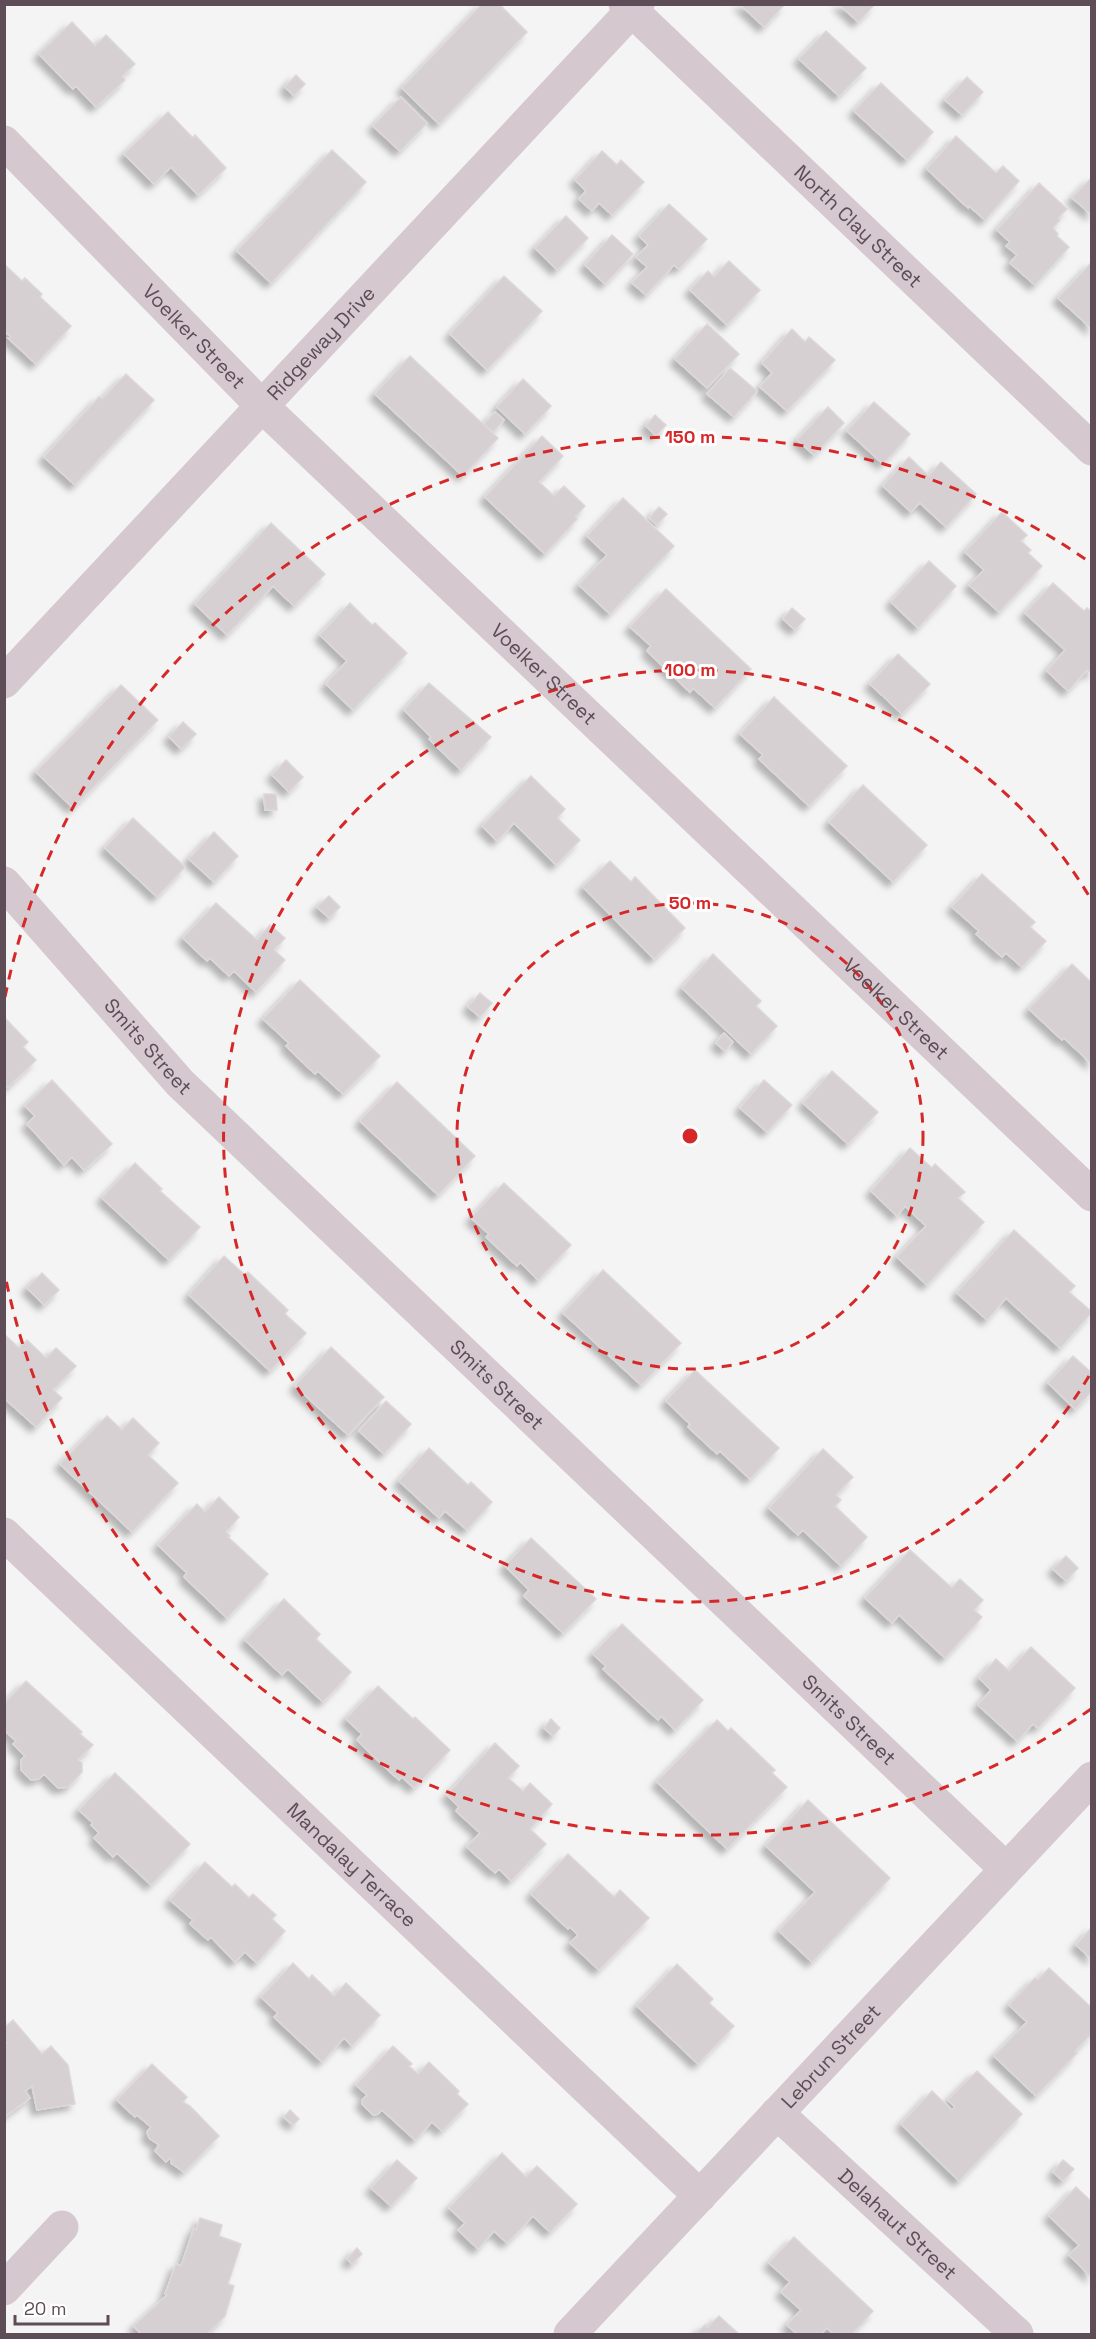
<svg xmlns="http://www.w3.org/2000/svg" width="1096" height="2339" font-family="'Space Grotesk',sans-serif">
<style>
.building{fill:#d6d0d2;stroke:#ddd7d9;stroke-width:1.5;filter:url(#shadow)}
.lines{fill:none;stroke-linecap:round;stroke-linejoin:round}
.street{stroke:#d5c8cf;stroke-width:33}
.ring{fill:none;stroke:#d62828;stroke-width:3;stroke-dasharray:10 8}
.labels{text-anchor:middle;dominant-baseline:central;stroke-width:6;stroke-linejoin:round;paint-order:stroke}
.street-label{font-size:20px;fill:#5e4c56;stroke:#fff}
.centre{fill:#d62828;stroke:#fff;stroke-width:3}
.ring-label{font-size:18px;text-anchor:middle;font-weight:bold;fill:#d62828;stroke:#fff;stroke-width:6;stroke-linejoin:round;paint-order:stroke}
</style>
<defs>
<filter id="shadow"><feDropShadow dx="-5.5" dy="5.5" stdDeviation="3" flood-color="#0004"/></filter>
</defs>
<rect width="100%" height="100%" fill="#f3f4f3"/>
<!-- building -->
<path class="building" d="M482,4H499L527,32L439,124L402,88Z
M740,4H785L764,27Z
M839,4H875L858,22Z
M72,22L95,46L106,35L135,64L122,76L125,80L96,107L76,86L73,89L39,54Z
M826,31L866,68L839,96L799,59Z
M296,75L305,84L294,96L285,87Z
M967,77L983,92L962,115L945,100Z
M881,83L933,132L907,160L854,111Z
M401,97L427,123L400,151L373,126Z
M168,112L193,138L195,135L226,168L198,195L171,167L154,184L124,154Z
M956,136L996,173L1003,166L1019,181L985,220L969,206L968,208L927,169Z
M332,150L366,182L271,283L237,251Z
M602,151L617,165L621,160L644,182L612,215L599,203L592,211L579,199L586,191L575,180Z
M1092,177V215L1072,198Z
M1039,183L1067,209L1058,218L1060,220L1053,228L1058,234L1057,236L1069,247L1035,285L1010,263L1017,255L1006,246L1010,242L997,230Z
M669,204L707,239L679,269L674,265L646,295L632,283L647,267L636,257L648,245L639,236Z
M566,216L588,238L557,270L535,248Z
M612,235L633,254L605,284L585,265Z
M729,261L760,290L727,325L690,290L708,271L714,277Z
M1092,262V329L1058,298Z
M4,264L22,281L25,278L42,294L40,297L71,326L36,364L8,338L11,337L4,331Z
M504,276L542,311L487,370L450,334Z
M707,324L739,354L707,388L675,359Z
M792,329L805,342L809,337L835,360L787,411L760,387L772,373L762,363Z
M410,356L498,438L463,476L375,394Z
M730,368L757,391L734,417L707,394Z
M126,374L154,400L75,485L44,457L99,397L102,399Z
M523,379L551,406L525,434L497,407Z
M874,402L910,434L883,464L847,431Z
M828,407L844,423L814,455L797,440Z
M495,412L504,420L493,432L484,424Z
M655,415L666,425L656,436L646,426Z
M542,436L563,456L539,482L554,496L564,486L585,506L575,517L577,519L545,554L485,497Z
M909,457L929,476L941,462L976,494L946,527L920,503L911,512L883,486Z
M623,498L674,546L610,614L579,585L607,555L587,536Z
M659,507L667,514L657,525L649,518Z
M1002,512L1027,535L1021,541L1031,550L1028,553L1042,566L999,612L969,585L984,570L965,552Z
M271,523L325,574L294,606L273,586L227,635L195,604Z
M929,561L956,586L918,628L891,602Z
M1053,583L1084,611L1087,608L1092,612V674L1087,670L1068,691L1047,671L1065,650L1025,613Z
M666,589L751,669L715,708L693,688L690,692L647,651L651,646L630,627Z
M350,603L372,625L375,623L407,653L353,710L326,684L347,661L320,635Z
M792,608L805,619L795,630L783,619Z
M898,654L930,684L902,714L870,684Z
M429,683L491,737L461,770L429,739L431,737L404,710Z
M121,685L158,720L73,808L36,772Z
M774,697L847,766L809,806L759,759L763,755L740,734Z
M183,722L196,734L181,749L169,737Z
M286,760L303,777L289,792L272,775Z
M531,776L565,809L557,818L580,840L556,865L514,823L497,841L482,826Z
M863,785L927,845L893,882L829,822Z
M264,794H276L277,810H265Z
M133,818L185,867L157,897L105,848Z
M214,832L238,856L214,882L189,859Z
M610,861L631,882L635,877L685,928L654,959L583,887Z
M982,874L1035,922L1030,927L1046,941L1022,967L1006,953L1002,957L976,934L979,931L952,907Z
M329,896L340,907L329,918L317,907Z
M216,903L257,940L270,925L285,938L274,950L285,960L256,992L234,971L229,976L210,958L207,961L183,938Z
M713,954L761,1001L756,1006L777,1026L751,1054L682,988Z
M1072,964L1092,983V1064L1064,1038L1062,1040L1029,1009Z
M300,980L380,1056L343,1094L318,1071L315,1074L286,1046L289,1043L263,1019Z
M480,993L492,1003L480,1017L468,1007Z
M4,1017L28,1042L23,1047L36,1060L8,1087L4,1084Z
M724,1033L733,1042L725,1051L716,1043Z
M832,1071L878,1112L848,1144L803,1103Z
M52,1080L112,1144L84,1170L72,1157L64,1165L27,1124L35,1116L25,1106Z
M764,1080L792,1105L767,1132L740,1108Z
M397,1082L475,1156L438,1195L360,1121Z
M910,1148L932,1168L935,1164L965,1192L958,1198L984,1222L927,1285L897,1257L926,1226L905,1206L897,1216L871,1191Z
M135,1163L162,1189L160,1191L200,1227L169,1260L102,1198Z
M504,1183L571,1245L538,1280L520,1262L517,1266L486,1237L489,1234L471,1218Z
M1014,1230L1075,1286L1069,1292L1092,1312L1060,1348L1006,1298L987,1320L957,1293Z
M224,1256L245,1275L248,1272L288,1310L285,1314L306,1333L270,1371L189,1295Z
M603,1270L681,1343L641,1385L563,1313Z
M42,1273L59,1290L44,1305L27,1288Z
M4,1334L19,1348L27,1340L46,1358L56,1348L76,1366L53,1390L62,1398L36,1427L4,1398Z
M331,1347L384,1397L348,1435L295,1386Z
M1073,1356L1092,1373V1391L1075,1409L1048,1383Z
M695,1370L779,1448L750,1479L720,1451L717,1454L688,1427L690,1424L666,1401Z
M386,1401L411,1424L384,1454L359,1431Z
M107,1416L122,1430L133,1418L159,1443L148,1455L178,1483L132,1532L60,1464Z
M429,1448L468,1485L471,1482L492,1502L467,1530L445,1511L439,1518L399,1481Z
M823,1449L853,1477L836,1495L841,1500L835,1506L867,1537L841,1566L803,1530L798,1535L769,1508Z
M219,1497L239,1517L226,1532L230,1536L228,1537L268,1574L227,1618L184,1577L187,1573L158,1545L197,1504L205,1512Z
M531,1538L596,1599L563,1633L524,1596L529,1590L505,1566Z
M910,1550L952,1588L960,1579L983,1600L974,1610L982,1617L945,1658L899,1615L892,1623L865,1598Z
M1066,1556L1078,1568L1066,1581L1053,1569Z
M284,1599L320,1634L316,1639L351,1672L323,1702L288,1669L282,1675L245,1640Z
M622,1624L703,1700L675,1730L661,1716L658,1720L603,1669L606,1666L593,1654Z
M1031,1647L1075,1688L1038,1728L1033,1724L1017,1741L978,1705L991,1690L979,1678L996,1659L1009,1671Z
M26,1681L82,1732L80,1734L93,1745L78,1760L82,1763V1772L68,1787L58,1788L44,1774L39,1779L31,1780L21,1770V1760L25,1756L13,1744L16,1741L4,1730V1704Z
M378,1686L413,1719L415,1717L450,1750L414,1788L402,1777L399,1780L372,1755L357,1740L362,1734L346,1719Z
M551,1719L560,1728L553,1736L544,1728Z
M717,1720L728,1731L731,1728L775,1770L772,1773L787,1787L727,1849L657,1782Z
M495,1743L519,1766L508,1778L523,1791L530,1783L552,1804L530,1829L546,1844L511,1881L499,1869L495,1873L467,1847L480,1833L456,1811L459,1807L447,1795Z
M115,1773L190,1844L151,1885L117,1853L113,1857L94,1838L99,1833L91,1825L93,1823L79,1810Z
M808,1800L890,1878L812,1962L779,1931L815,1892L766,1846Z
M568,1854L614,1897L620,1890L649,1918L599,1970L570,1943L578,1935L570,1927L568,1929L531,1894Z
M205,1862L232,1887L235,1884L249,1898L253,1894L276,1915L272,1919L285,1931L257,1963L245,1952L235,1962L211,1937L208,1940L190,1924L193,1920L170,1900Z
M1092,1927V1959L1076,1945Z
M293,1963L309,1979L312,1975L334,1996L346,1983L380,2015L352,2046L344,2038L322,2062L274,2017L278,2013L261,1997Z
M677,1964L713,1999L709,2003L734,2026L698,2064L637,2006Z
M1049,1968L1092,2008V2033L1075,2051L1077,2053L1036,2096L994,2056L1027,2022L1009,2005L1035,1978L1038,1980Z
M13,2020L42,2054L51,2046L68,2065L75,2104L37,2110L32,2086L25,2091L30,2098L4,2117V2045L7,2043L4,2040V2028Z
M393,2046L412,2064L409,2066L418,2074L429,2062L459,2091L457,2094L468,2104L442,2131L432,2122L415,2140L382,2110L378,2114L373,2115L362,2104V2100L367,2095L356,2085Z
M152,2064L187,2097L183,2102L190,2106L219,2136L184,2172L171,2163L172,2159L170,2158L166,2162L155,2151L159,2145L149,2138L147,2132L151,2127L137,2115L135,2117L117,2100Z
M977,2071L1022,2114L959,2181L901,2124L932,2091L952,2110L955,2107L948,2100Z
M290,2110L299,2119L293,2125L284,2117Z
M502,2153L526,2177L537,2166L577,2204L550,2232L533,2216L507,2243L494,2231L478,2249L458,2230L465,2223L449,2208Z
M397,2160L417,2178L391,2206L371,2188Z
M1063,2160L1074,2169L1063,2181L1053,2172Z
M1076,2187L1092,2202L1091,2277L1069,2255L1079,2245L1049,2216Z
M200,2218L222,2225L219,2236L241,2244L228,2284L234,2286L225,2316L208,2333V2334H141L134,2326L167,2295L165,2294L176,2264L181,2266L194,2228L196,2230Z
M794,2237L873,2311L852,2334H834L827,2328L821,2334H797L787,2325L801,2310L781,2292L790,2282L769,2263Z
M357,2248L362,2254L352,2264L347,2259Z
M719,2316L739,2334H696L705,2325L707,2328Z"/>
<g class="lines">
<!-- street -->
<g class="street">
<path id="s1" d="M625,4L1092,449"/>
<path id="s2" d="M4,142L262,406L1092,1195"/>
<path id="s3" d="M4,682L638,4"/>
<path id="s4" d="M4,883L180,1083L1006,1869"/>
<path id="s5" d="M4,1534L700,2196"/>
<path id="s6" d="M777,2113L1017,2334"/>
<path d="M4,2289L62,2227"/>
<path id="s7" d="M570,2334L1092,1778"/>
</g>
</g>
<!-- distance rings -->
<g class="ring">
<circle cx="690" cy="1136" r="233"/>
<path d="M1089 1376A466 466 0 1 1 1089 896"/>
<path d="M1091 1709A699 699 0 0 1 5 1275M5 997A699 699 0 0 1 1091 563"/>
</g>
<g class="labels">
<!-- street labels -->
<g class="street-label">
<text stroke="none"><textPath href="#s1" startOffset="322">North Clay Street</textPath></text>
<text stroke="none"><textPath href="#s2" startOffset="272">Voelker Street</textPath></text>
<text stroke="none"><textPath href="#s3" startOffset="464">Ridgeway Drive</textPath></text>
<text stroke="none"><textPath href="#s2" startOffset="758">Voelker Street</textPath></text>
<text stroke="none"><textPath href="#s2" startOffset="1244">Voelker Street</textPath></text>
<text stroke="none"><textPath href="#s4" startOffset="218">Smits Street</textPath></text>
<text stroke="none"><textPath href="#s4" startOffset="704">Smits Street</textPath></text>
<text stroke="none"><textPath href="#s4" startOffset="1190">Smits Street</textPath></text>
<text stroke="none"><textPath href="#s5" startOffset="480">Mandalay Terrace</textPath></text>
<text stroke="none"><textPath href="#s7" startOffset="381">Lebrun Street</textPath></text>
<text stroke="none"><textPath href="#s6" startOffset="164">Delahaut Street</textPath></text>
</g>
</g>
<circle cx="690" cy="1136" r="9" class="centre"/>
<g class="ring-label">
<text x="690" y="443">150 m</text>
<text x="690" y="676">100 m</text>
<text x="690" y="909">50 m</text>
</g>
<!-- border -->
<rect width="1096" height="2339" fill="none" stroke="#5e4c56" stroke-width="12"/>
<!-- scale -->
<path d="M15 2315v9h93v-9" fill="none" stroke="#5e4c56" stroke-width="3"/>
<text x="24" y="2315" font-size="18" fill="#5e4c56" stroke="#ffffff" stroke-width="4.5" paint-order="stroke">20 m</text>
</svg>
